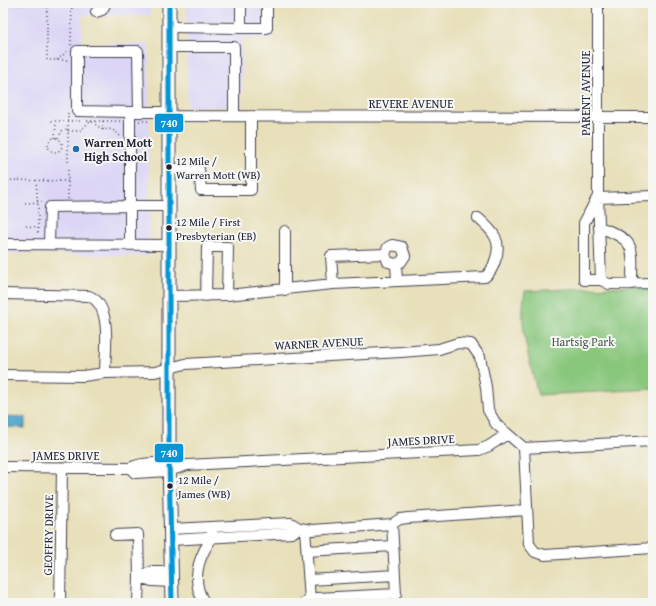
<svg xmlns="http://www.w3.org/2000/svg" width="656" height="606" font-family="'Gentium Book Plus',serif">
<style>
.built{fill:#dcd5f6}
.green{fill:#89c77d;stroke:#56745c}
.water{fill:#4ca5c9;stroke:#376482}
.lines{fill:none;stroke-linecap:round;stroke-linejoin:round}
.minor-casing{stroke:#403e4e;stroke-width:12}
.major-casing{stroke:#403e4e;stroke-width:15}
.path{stroke:#403e4e;stroke-width:1.5;stroke-dasharray:1 3;stroke-linecap:butt}
.minor{stroke:#fff;stroke-width:10}
.major{stroke:#fff;stroke-width:13}
.bus-1-casing{stroke:#f6f6f2;stroke-width:8}
.bus-1{stroke:#0696d7;stroke-width:5}
.poi-dot{fill:#1f6fb2;stroke:#f6f6f2;stroke-width:1.5}
.bus-dot{fill:#22223b;stroke:#f6f6f2;stroke-width:1.5}
.labels{text-anchor:middle;dominant-baseline:central;stroke-width:4;stroke-linejoin:round;paint-order:stroke}
.bus-label{font-size:11px;fill:#22223b;stroke:#f6f6f2;text-anchor:start}
.street-label{font-size:12px;fill:#22223b;stroke:#f6f6f2}
.poi-label{font-size:12px;font-weight:bold;fill:#22223b;stroke:#f6f6f2;text-anchor:start}
.park-label{font-size:12px;fill:#465c52;stroke:#f6f6f2}
.line-badge{stroke:#f6f6f2;stroke-width:1.5}
.badge-label{font-size:11px;text-anchor:middle;font-weight:bold;fill:#fff}
</style>
<rect width="100%" height="100%" fill="#f6f6f2"/>
<filter id="ink" filterUnits="userSpaceOnUse"><feTurbulence type="fractalNoise" baseFrequency=".025" numOctaves="2"/><feDisplacementMap in="SourceGraphic" scale="8" xChannelSelector="R" yChannelSelector="G"/><feConvolveMatrix kernelMatrix="1 2 1 2 8 2 1 2 1" color-interpolation-filters="sRGB"/></filter>
<filter id="wash" filterUnits="userSpaceOnUse"><feTurbulence type="fractalNoise" baseFrequency=".012" numOctaves="4" result="noise"/><feDisplacementMap in="SourceGraphic" scale="16" xChannelSelector="R" yChannelSelector="G"/><feGaussianBlur stdDeviation="0.9" result="paint"/><feColorMatrix in="noise" values="0 0 0 0 0 0 0 0 0 0 0 0 0 0 0 0 0 1.4 0 .05"/><feComposite in="paint" operator="in"/></filter>
<g filter="url(#wash)">
<rect width="100%" height="100%" fill="#e8e0ba"/>
<!-- built -->
<path class="built" d="M3,3H150V16L82,15V43L149,44V256L3,253Z
M187,3H273V39H242V106L187,107Z"/>
<!-- green -->
<path class="green" d="M653,285V389L538,395C530,361 518,327 525,291Z"/>
<!-- water -->
<path class="water" d="M7,416L25,417V428L6,427Z"/>
</g>
<g filter="url(#ink)">
<g class="lines">
<!-- minor casing -->
<g class="minor-casing">
<path id="minor" d="M96,12L102,10L106,3
M169,27L241,28V3
M241,28H267V3
M169,47H234V116
M130,112L77,111V51H138L139,112
M169,116L653,117
M169,169H199L201,190H251V116
M598,196L584,223V280H601L598,196V3
M598,198L653,196
M169,206H130V112H169
M599,227C638,241 632,248 632,284
M285,231V290
M3,244L169,245
M49,244L50,207L130,206V245
M385,254L388,247L392,245L402,247L405,256L401,262L396,264
M601,280L609,284L653,283
M333,284L331,256L385,254L388,262L396,264L397,281
M3,294L89,296C113,305 105,352 105,373
M169,296L227,295L333,284L485,277C491,272 493,268 495,261C503,241 493,231 478,218
M206,296L207,247H228L227,295
M3,375L83,376L105,373L155,372L185,364L401,352L439,349L458,343L471,344L480,357L486,387L488,410L496,424L524,448L653,441
M524,448L529,544L535,552L545,555L653,548
M181,466C169,462 141,461 130,468L135,473L169,471L187,465L479,450L489,446L507,434
M3,467L130,468
M392,524L400,519L408,518L527,510
M299,528L313,530L392,524L396,594L317,598L304,603
M171,529L291,523L299,528L292,533L171,540
M305,529L310,600
M115,535L138,534L139,577L151,572H171
M307,551L393,546
M309,580L395,575
M60,603L62,468
M138,603L139,577L152,581L172,582
M205,603C193,587 196,567 204,551C207,545 212,540 212,533"/>
</g>
<!-- major casing -->
<g class="major-casing">
<path id="major" d="M169,3V457L172,603"/>
</g>
<!-- path -->
<path class="path" d="M47,3V60H68
M68,3L72,9
M3,4L24,5V3
M71,45L72,3
M57,60L68,51
M51,121H121
M103,121V133
M139,121H149
M68,131H79L91,121L103,130C112,128 114,130 121,137
M48 145a7 7 0 1 1 14 0a7 7 0 1 1-14 0Z
M55,138L56,122
M58,138L62,131L67,129
M68,162V111
M3,180L68,181
M36,180L38,207V236
M68,199V167
M25,203L44,202
M26,226L38,227"/>
<!-- minor -->
<use href="#minor" class="minor"/>
<!-- major -->
<use href="#major" class="major"/>
<!-- bus-1 casing -->
<g class="bus-1-casing">
<path id="bus-1" d="M169,3V457L172,603"/>
</g>
<!-- bus-1 -->
<use href="#bus-1" class="bus-1"/>
</g>
</g>
<!-- markers -->
<circle class="poi-dot" cx="76" cy="149" r="4"/>
<g class="bus-dot">
<circle cx="169" cy="167" r="3.5"/>
<circle cx="169" cy="228" r="3.5"/>
<circle cx="170" cy="486" r="3.5"/>
</g>
<g class="labels">
<!-- bus labels -->
<g class="bus-label">
<text x="176" y="161">12 Mile /<tspan x="176" dy="14">Warren Mott (WB)</tspan></text>
<text x="176" y="222">12 Mile / First<tspan x="176" dy="14">Presbyterian (EB)</tspan></text>
<text x="178" y="480">12 Mile /<tspan x="178" dy="14">James (WB)</tspan></text>
</g>
<!-- street labels -->
<g class="street-label">
<text transform="translate(585 93) rotate(-90)">PARENT AVENUE</text>
<text x="411" y="103">REVERE AVENUE</text>
<text transform="translate(319 343) rotate(-3)">WARNER AVENUE</text>
<text transform="translate(421 440) rotate(-3)">JAMES DRIVE</text>
<text x="66" y="455">JAMES DRIVE</text>
<text transform="translate(48 535) rotate(-89)">GEOFFRY DRIVE</text>
</g>
<!-- poi labels -->
<g class="poi-label">
<text x="84" y="142">Warren Mott<tspan x="84" dy="14">High School</tspan></text>
</g>
<!-- park labels -->
<g class="park-label">
<text x="583" y="341">Hartsig Park</text>
</g>
</g>
<g class="line-badge">
<rect x="154" y="113" width="30" height="20" rx="4" fill="#0696d7"/>
<rect x="154" y="443" width="30" height="20" rx="4" fill="#0696d7"/>
</g>
<g class="badge-label">
<text x="169" y="127">740</text>
<text x="169" y="457">740</text>
</g>
<!-- margin -->
<rect width="656" height="606" fill="none" stroke="#f6f6f2" stroke-width="16"/>
</svg>
